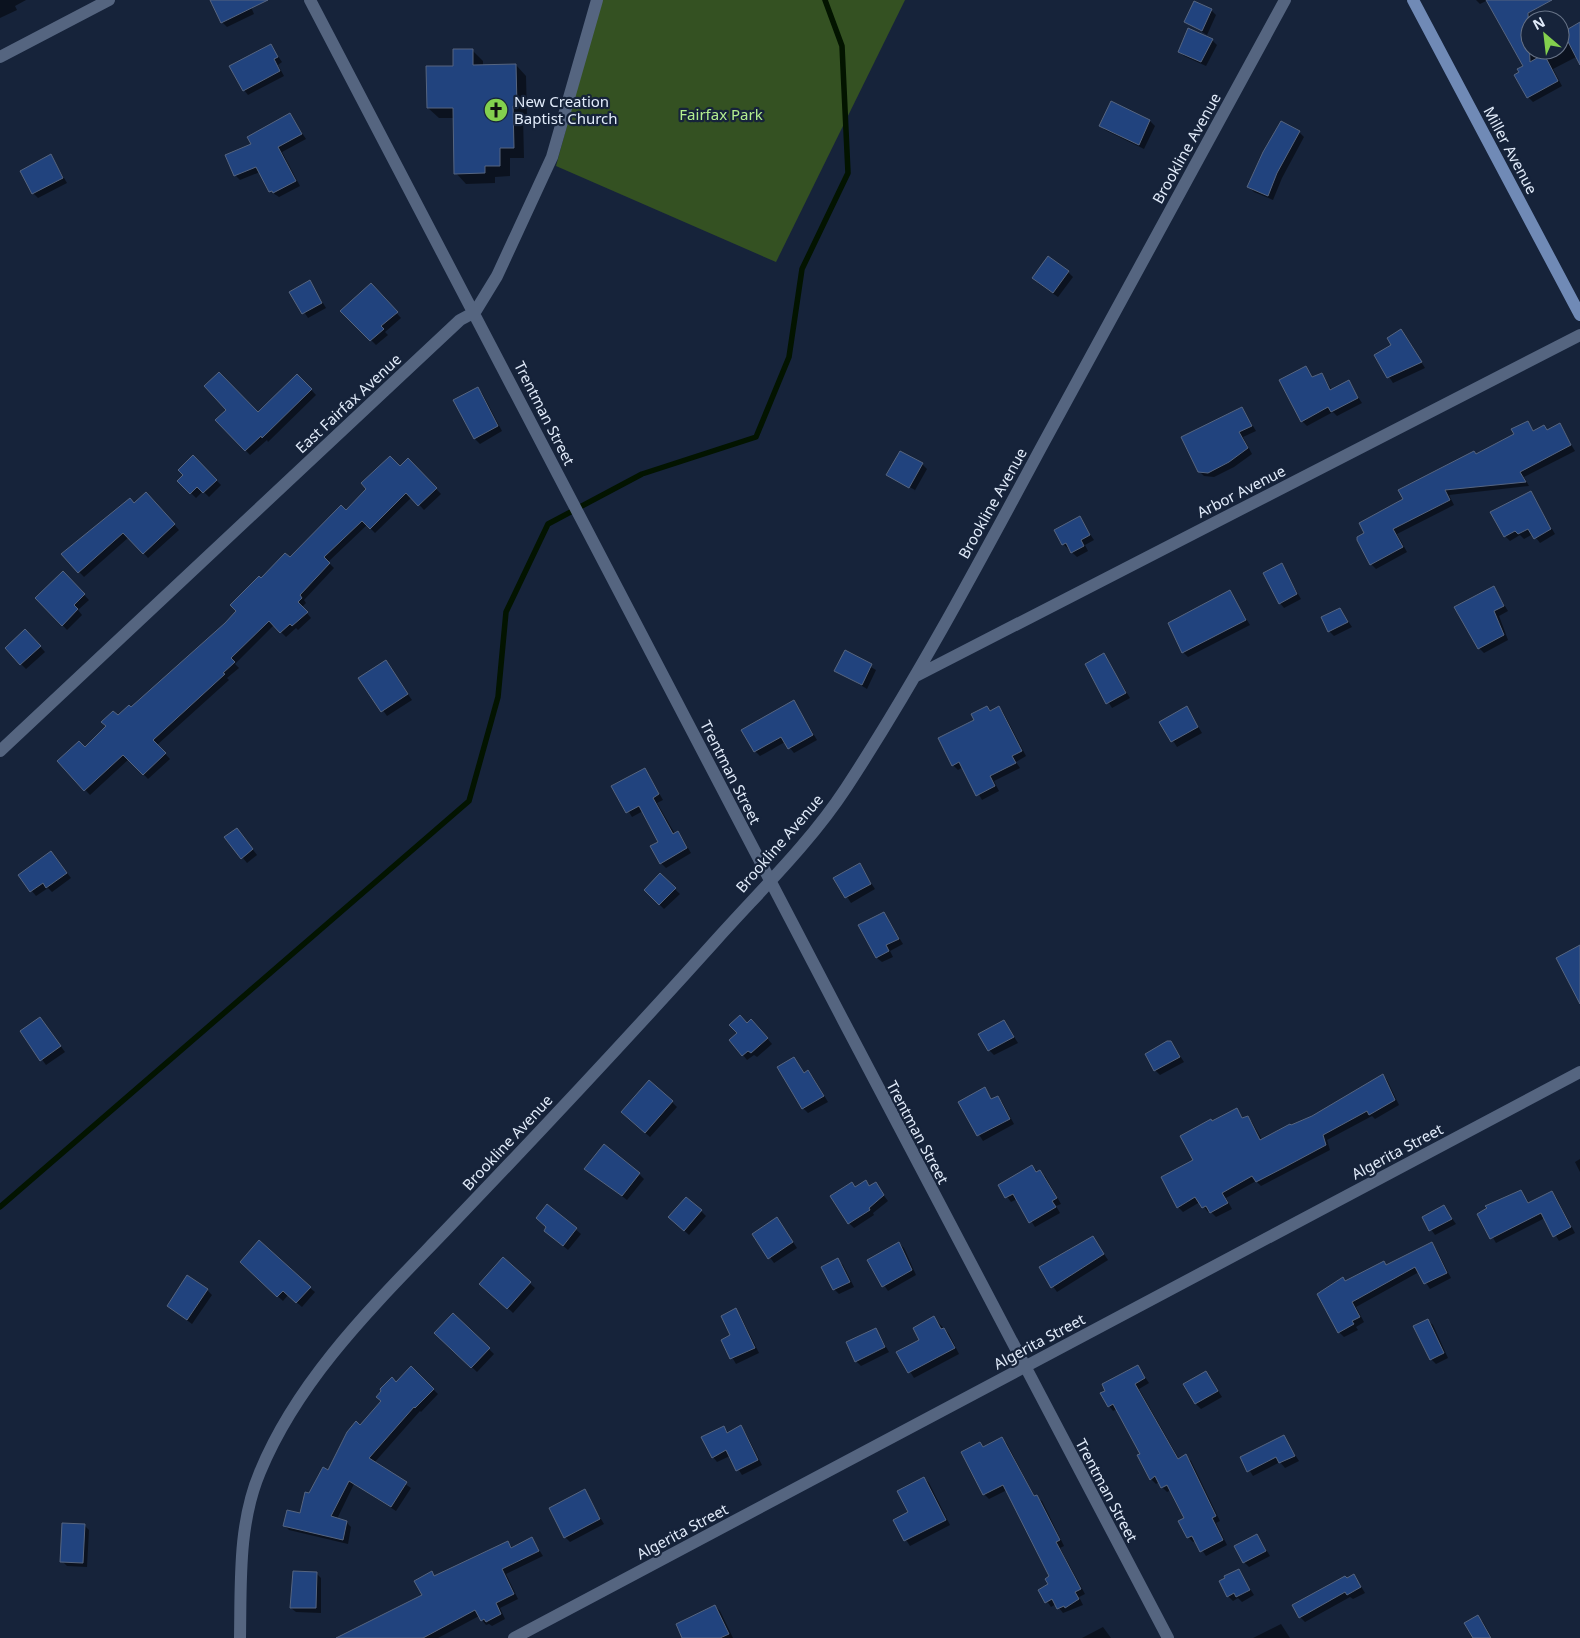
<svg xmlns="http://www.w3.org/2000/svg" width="1580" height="1638" font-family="'Noto Sans',sans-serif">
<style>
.green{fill:#345122}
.shadow{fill:#0007}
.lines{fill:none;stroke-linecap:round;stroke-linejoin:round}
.stream{stroke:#031400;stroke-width:5.5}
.building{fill:#21437e;stroke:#566580}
.minor{stroke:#556580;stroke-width:12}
.secondary{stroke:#708ab6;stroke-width:12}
.labels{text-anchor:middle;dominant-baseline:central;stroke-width:4.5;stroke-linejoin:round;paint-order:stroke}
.poi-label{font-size:15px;fill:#e1ebfa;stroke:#16233a;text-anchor:start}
.park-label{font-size:15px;fill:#b3ee90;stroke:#16233a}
.street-label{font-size:15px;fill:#e1ebfa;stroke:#16233a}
</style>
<rect width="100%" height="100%" fill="#16233a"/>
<!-- green -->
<path class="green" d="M601,0H905L776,262L556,166Z"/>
<!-- shadow -->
<path class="shadow" d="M0,0H26L15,6L17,10L0,18Z
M214,0H248L254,14L227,27L222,22Z
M1476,0H1488L1480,4Z
M1519,0L1524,5L1533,20H1530V50H1560V34L1580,24V55L1553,69L1562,86L1533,102L1528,97Z
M1211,10L1216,15L1207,35L1186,22Z
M1189,30L1212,40L1217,45L1206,66L1184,56L1179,51Z
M271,46L282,62L278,65L284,76L248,95L244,90Z
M472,50L483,61V66L516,65L526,76L527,116H523L524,158H510V176L495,177V183L466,184L456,173L455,118H439L428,108L455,67Z
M290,115L306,139L282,152L300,186L279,197L270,191L260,172L240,180L235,175L253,145Z
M1150,121L1155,126L1144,149L1105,130L1101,125Z
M1299,132L1304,137L1282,178L1273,200L1254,192L1249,187Z
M51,156L67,183L38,198L33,193Z
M1068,272L1073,277L1058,297L1038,283Z
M310,282L326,308L308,318L291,292Z
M376,290L401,318L385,332L388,335L376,345L342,311Z
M1401,331L1425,368L1393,383L1375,355L1392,346Z
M1306,368L1314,378L1321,374L1332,390L1348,382L1362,403L1337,416L1333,412L1307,426L1302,421Z
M297,375L316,395L268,442L267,440L250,455L217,420L258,414Z
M477,388L482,393L502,431L480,444L475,439Z
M1242,408L1256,431L1243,437L1252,454L1234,467L1214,477L1204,476L1199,471Z
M1527,423L1534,431L1543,426L1548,431L1559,425L1575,451L1524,477L1529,486L1449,495L1454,505L1397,534L1407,552L1376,569L1371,564L1366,533L1405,500L1476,455L1515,435Z
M193,457L221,485L209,497L203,491L196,498L179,481L185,475Z
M408,460L441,494L424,510L412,497L375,533L367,525L328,562L334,568L304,600L306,603L302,607L311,618L298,630L296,628L286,637L274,625L235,664L239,668L227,678L229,680L157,745L170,759L148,779L129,759L90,795L59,762L85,749L226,624L261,580L290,559Z
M922,464L927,469L914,492L915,490L887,475Z
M1530,492L1555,534L1540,543L1533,534L1524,539L1520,535L1510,541L1505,536Z
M151,499L179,530L148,558L129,537L84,577L63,555L134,505Z
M1079,518L1094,540L1085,545L1088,551L1077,557L1063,544Z
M1281,565L1301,599L1284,608L1280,603Z
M63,573L89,600L78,610L82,615L67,630L37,598Z
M1494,588L1508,611L1499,616L1508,640L1484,653L1479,648Z
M1230,592L1250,625L1188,657L1183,652Z
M1340,609L1352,627L1334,636L1329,631Z
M30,635L45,652L26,669L21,664Z
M845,652L876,670L867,689L836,670Z
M1104,655L1130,698L1112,708L1086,665Z
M385,662L412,700L387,716L360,678Z
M794,702L817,740L794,753L785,742L760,756L755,751Z
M987,707L991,711L999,707L1003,712L1026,756L1016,762L1020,768L994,781L999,791L982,800L963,767L958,770L953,765Z
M1187,708L1202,733L1177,747L1161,722Z
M645,769L663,800L657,803L675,834L677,833L682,838L691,853L666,868L661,863L660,843L643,811L632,817L613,786Z
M241,834L257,855L247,863L226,837Z
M51,852L71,878L52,892L48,888L36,896L19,875Z
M859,865L875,889L851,903L835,878Z
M660,875L680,894L664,909L645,890Z
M884,913L903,944L890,951L893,957L882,962L877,958Z
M40,1018L65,1052L46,1065L21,1031Z
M1004,1021L1018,1043L994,1055L989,1050Z
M747,1024L756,1025L772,1044L757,1057L754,1055L747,1060L743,1055Z
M1171,1042L1184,1062L1160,1075L1155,1070Z
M794,1059L805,1074L808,1072L813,1077L828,1102L808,1113L803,1108Z
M1383,1075L1387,1080L1399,1105L1375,1119L1372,1116L1327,1140L1330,1150L1261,1186L1256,1181L1226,1198L1232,1209L1216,1217L1210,1211L1208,1212L1200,1202L1183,1212L1178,1207L1195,1160L1213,1122L1237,1110L1244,1119L1247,1117L1252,1122L1262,1140L1313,1117Z
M985,1089L993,1100L997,1097L1002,1102L1014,1124L983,1141L959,1103Z
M672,1102L677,1107L650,1137L627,1117Z
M1580,1159V1172L1575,1162Z
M1032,1167L1045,1176L1061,1204L1056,1206L1060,1213L1035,1227L1017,1199L1011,1202L999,1186Z
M586,1169L639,1174L644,1179L627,1200Z
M866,1182L870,1187L875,1184L888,1201L873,1213L874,1215L854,1228L849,1223L852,1183L856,1188Z
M1521,1191L1530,1204L1551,1192L1556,1197L1575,1233L1559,1241L1545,1218L1496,1243L1479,1214Z
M548,1206L581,1234L568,1250L550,1235L548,1228Z
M1443,1206L1456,1224L1435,1235L1423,1218Z
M701,1211L706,1216L689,1235L675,1222Z
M777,1218L797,1248L774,1263L753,1234Z
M1093,1238L1108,1260L1057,1292L1040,1268Z
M899,1243L904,1248L916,1275L888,1291L868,1261Z
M1431,1244L1436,1249L1451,1278L1430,1289L1419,1272L1356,1307L1364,1322L1356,1327L1358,1330L1344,1337L1339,1332L1342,1278L1346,1282L1384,1262L1387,1266Z
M503,1259L535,1288L513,1313L486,1288Z
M838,1260L843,1265L854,1287L839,1294L834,1289Z
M246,1267L310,1288L315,1292L302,1307L288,1295L283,1301Z
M207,1290L212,1295L192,1324L168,1306Z
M736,1310L740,1315L759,1353L736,1364L722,1340L732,1336Z
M453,1315L494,1354L477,1372L436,1333Z
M934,1318L949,1334L959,1354L914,1378L898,1352L921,1340Z
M1428,1320L1433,1325L1448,1358L1436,1364L1431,1359Z
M876,1330L889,1352L861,1366L856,1361Z
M1138,1367L1149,1383L1139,1389L1179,1459L1186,1456L1191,1461L1220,1521L1216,1523L1227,1545L1206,1556L1196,1541L1193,1542L1188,1537L1186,1518L1171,1490L1167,1492L1163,1488L1173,1483L1159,1482L1156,1484L1151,1479L1141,1454L1117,1409L1113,1411L1109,1406Z
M411,1368L438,1394L421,1412L420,1411L374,1463L411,1488L396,1511L354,1484L337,1519L346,1522L351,1527L348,1544L289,1530L284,1525L301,1515L309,1495L360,1427Z
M1206,1372L1222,1397L1201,1409L1196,1404Z
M723,1427L729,1433L741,1427L745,1432L762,1465L742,1475L730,1456L717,1462L713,1457Z
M1283,1436L1299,1461L1285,1468L1280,1462L1253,1476L1242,1458Z
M1002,1439L1007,1444L1035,1497L1042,1501L1064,1546L1060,1548L1085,1594L1079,1597L1083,1605L1063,1613L1056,1604L1051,1607L1040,1591L1049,1585L1051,1577L1007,1490L989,1499L984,1494L980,1443L985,1448Z
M924,1478L929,1483L950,1525L910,1546L894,1521L910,1513Z
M584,1491L604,1524L570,1542L565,1537Z
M84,1525L89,1530L87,1567L67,1566L62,1561Z
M1257,1535L1270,1556L1249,1567L1244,1562Z
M532,1539L543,1556L506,1574L518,1599L500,1608L505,1619L492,1626L489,1624L486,1625L479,1616L438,1638H343L423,1596L431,1573L436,1577L508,1543L513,1548Z
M1238,1570L1254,1595L1242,1602L1238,1598L1233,1601L1228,1596Z
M316,1573L321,1578V1613L296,1612L291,1608Z
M1354,1575L1365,1593L1353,1599L1350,1597L1305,1622L1300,1617Z
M715,1606L720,1611L733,1638H684Z
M1478,1617L1483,1622L1492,1638H1475Z
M1281,1624L1290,1638H1253Z
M1103,1627L1111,1638H1082Z"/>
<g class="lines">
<!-- stream -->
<path class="stream" d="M0,1207L469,801L498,697L506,612L548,524L642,474L756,437L789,357L802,269L848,173L842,46L825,0"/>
</g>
<!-- building -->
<path class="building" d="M210,0H268L221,23Z
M1486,0H1552L1528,13L1530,62L1544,54L1558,81L1527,98L1514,75L1519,72L1517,69L1523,66Z
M1194,1L1212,9L1202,31L1184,22Z
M1580,22V65L1563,32Z
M1188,28L1213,39L1201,62L1178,52Z
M271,44L278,57L274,59L280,71L243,91L229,66Z
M453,49H473V65L516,64L517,106H513L514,148H500V166H485V173L454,174L453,108H427L426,66H453Z
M1111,101L1150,120L1139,145L1099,126Z
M290,113L302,134L278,147L296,181L273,193L272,191L269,192L256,167L234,176L225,155L251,144L247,137Z
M1281,121L1300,131L1277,173L1268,196L1247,187L1263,152Z
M51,154L63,178L32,194L20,171Z
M1048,256L1069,271L1053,293L1032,278Z
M310,280L322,303L302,314L289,292Z
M371,283L398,312L381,326L384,329L370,341L340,311Z
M1401,329L1422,362L1387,378L1374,355L1391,345L1387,338Z
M1306,366L1312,377L1322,373L1330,390L1349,380L1358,398L1331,412L1328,407L1301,422L1279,380Z
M219,372L258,412L297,374L312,389L262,438L261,436L245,451L215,420L226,410L204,386Z
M478,387L498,426L474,439L453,400Z
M1242,407L1252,426L1239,432L1248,448L1229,462L1208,473L1198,472L1181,437Z
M1528,421L1533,431L1544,425L1547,430L1560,423L1571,445L1520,472L1526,482L1445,490L1450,500L1393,529L1403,547L1370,565L1357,540V537L1364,533L1359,523L1403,499L1398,490L1474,451L1476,454L1514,434L1511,429Z
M900,451L923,463L909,488L886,475Z
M193,455L217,480L203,493L197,487L190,494L177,481L183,475L178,470Z
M390,456L400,466L408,458L437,488L418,506L406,493L370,529L362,521L324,557L330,563L300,595L302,598L298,602L308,612L292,626L290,624L280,633L269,621L231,658L235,662L223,673L225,674L153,740L166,753L143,775L123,755L84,791L57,761L79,741L85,747L106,726L101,722L113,711L118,715L129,705L131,707L225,623L236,611L230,605L259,576L261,578L285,553L290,557L341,505L346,510L366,489L361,483Z
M1531,491L1551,529L1534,539L1528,529L1518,534L1515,531L1504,537L1490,512Z
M146,492L175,524L143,554L123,533L78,573L61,554L130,498L134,503Z
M1080,516L1090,535L1081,540L1084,546L1071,553L1066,543L1062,545L1054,530Z
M1282,563L1297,594L1279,604L1263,573Z
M63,571L85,594L74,605L78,609L62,626L35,598Z
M1494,586L1504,606L1494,611L1504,635L1478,649L1454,607Z
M1230,590L1246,620L1182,653L1168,623Z
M1340,608L1348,622L1328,632L1321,617Z
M25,629L41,646L20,665L5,648Z
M845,650L872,664L862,685L834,671Z
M1104,653L1126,693L1106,704L1085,664Z
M386,660L408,694L381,712L358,678Z
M794,700L813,735L788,749L781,737L754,752L741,730Z
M987,706L990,711L999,706L1022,751L1012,756L1016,763L990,776L995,786L976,796L959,762L952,766L938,738L974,720L971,714Z
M1187,706L1198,727L1171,742L1159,722Z
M645,768L659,794L653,798L673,834L678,831L687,848L660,864L650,846L658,842L639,806L626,813L611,786Z
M237,828L253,849L241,859L224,837Z
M51,851L67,873L46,888L43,883L30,892L18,875Z
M860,863L871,884L845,898L833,878Z
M660,873L676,888L659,905L644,890Z
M884,912L899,939L886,945L889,951L876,958L858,925Z
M1580,945V1004L1556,958Z
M740,1015L747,1023L751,1019L768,1038L751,1053L748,1051L742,1056L729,1040L737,1033L729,1025Z
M40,1017L61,1046L40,1061L20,1031Z
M1004,1020L1014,1037L988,1051L978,1034Z
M1167,1041H1171L1180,1057L1154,1071L1145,1054Z
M794,1057L804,1073L808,1070L824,1096L802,1109L777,1067Z
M1383,1074L1395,1100L1369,1115L1367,1111L1323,1135L1326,1145L1285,1167L1256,1182L1252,1176L1222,1193L1228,1203L1210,1213L1206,1206L1202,1208L1195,1197L1177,1208L1161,1177L1193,1160L1180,1136L1211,1119L1212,1121L1237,1108L1242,1118L1248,1116L1260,1140L1290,1124L1291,1125L1312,1116Z
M649,1080L673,1101L645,1133L621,1112Z
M985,1087L991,1099L998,1096L1010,1119L977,1136L958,1102Z
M604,1144L640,1173L622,1196L584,1169Z
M1032,1165L1036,1172L1040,1170L1057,1198L1052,1201L1056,1207L1029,1223L1013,1194L1005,1198L998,1185Z
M866,1180L869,1186L876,1182L884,1195L869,1208L870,1210L848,1224L830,1196L852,1182L855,1187Z
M1521,1190L1528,1203L1552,1191L1571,1227L1553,1237L1541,1213L1490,1239L1477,1214L1487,1208L1485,1206Z
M686,1197L702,1210L684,1231L668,1217Z
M547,1204L577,1228L563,1246L544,1231L546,1227L536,1218Z
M1444,1205L1452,1219L1429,1231L1422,1217Z
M777,1217L793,1242L768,1259L752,1234Z
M1093,1236L1104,1254L1051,1288L1039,1267Z
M259,1240L311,1287L296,1303L283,1291L277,1297L240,1262Z
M899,1242L912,1270L882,1287L867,1260Z
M1432,1242L1447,1273L1424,1284L1415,1267L1352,1302L1360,1317L1352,1321L1354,1324L1338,1333L1317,1294L1343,1277L1345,1281L1384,1261L1386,1265Z
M503,1257L531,1282L507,1309L479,1284Z
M838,1258L850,1282L833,1290L821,1267Z
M187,1275L208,1289L187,1320L167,1306Z
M736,1308L755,1348L730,1359L721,1340L730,1335L721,1316Z
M453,1313L490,1348L471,1368L434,1333Z
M934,1316L941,1329L944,1328L955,1348L908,1373L896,1352L919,1340L913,1328Z
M1428,1319L1444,1353L1430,1360L1413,1326Z
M876,1328L885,1347L855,1362L846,1342Z
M1138,1365L1145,1378L1135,1384L1178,1459L1186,1454L1216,1516L1212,1518L1223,1540L1200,1552L1192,1536L1187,1538L1178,1521L1184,1518L1167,1485L1161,1488L1155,1476L1150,1480L1137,1455L1140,1454L1113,1404L1108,1407L1100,1393L1105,1391L1102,1384Z
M411,1366L434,1389L415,1408L414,1407L369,1458L407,1482L391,1507L349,1481L331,1516L347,1521L343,1540L283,1526L287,1510L300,1513L305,1492L309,1493L323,1467L328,1470L347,1432L356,1421L360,1425L381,1401L376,1397L381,1391L380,1389L392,1377L396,1382Z
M1206,1371L1218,1391L1195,1404L1183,1384Z
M741,1425L758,1460L736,1471L726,1450L712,1458L701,1437L724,1426L727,1433Z
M1284,1435L1295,1456L1279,1463L1276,1457L1247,1472L1240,1457Z
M1002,1437L1034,1496L1037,1495L1060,1540L1056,1542L1081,1589L1075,1592L1079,1599L1065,1608L1064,1606L1057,1609L1052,1599L1045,1603L1038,1590L1048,1584L1045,1579L1049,1576L1003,1485L983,1495L961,1452L980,1442L983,1447Z
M924,1477L946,1520L904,1541L893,1520L908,1512L897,1491Z
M585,1489L600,1519L564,1538L549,1508Z
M62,1523L85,1524L83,1563L60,1562Z
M1257,1534L1266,1551L1243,1563L1234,1546Z
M532,1537L539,1551L502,1569L514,1594L496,1603L501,1614L486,1622L484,1619L481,1621L475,1610L423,1638H336L422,1595L414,1581L432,1571L434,1576L508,1541L511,1548Z
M1239,1569L1250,1590L1236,1597L1234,1593L1227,1597L1219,1581L1225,1578L1224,1576Z
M293,1571L317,1572L316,1608H290Z
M1354,1574L1361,1587L1347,1595L1345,1592L1299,1618L1292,1605L1345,1576L1347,1578Z
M715,1605L729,1634L720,1638H682L676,1624Z
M1478,1615L1491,1638H1473L1464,1623Z"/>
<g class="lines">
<!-- minor -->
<path class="minor" d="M310,0C599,545 878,1094 1168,1638
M0,57L109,0
M916,676L1580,335
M0,751L460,320L475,312L497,276L552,157L597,0
M240,1638C241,1582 238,1524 260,1472C299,1377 377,1302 446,1230C538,1134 628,1038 717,939C760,891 810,843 846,788C918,678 980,561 1043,444C1123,296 1204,148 1285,0
M514,1638L1580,1072"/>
<!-- secondary -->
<path class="secondary" d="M1413,0L1580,315"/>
</g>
<!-- icons -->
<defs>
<g id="church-disc" transform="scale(1.25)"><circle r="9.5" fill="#83d04e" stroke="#16233a"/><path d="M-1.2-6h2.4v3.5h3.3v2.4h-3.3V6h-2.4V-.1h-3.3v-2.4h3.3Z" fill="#111"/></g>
</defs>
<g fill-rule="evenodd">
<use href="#church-disc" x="496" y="110"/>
</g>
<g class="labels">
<!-- poi labels -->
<g class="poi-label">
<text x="514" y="101">New Creation<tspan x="514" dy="17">Baptist Church</tspan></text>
</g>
<!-- park labels -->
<g class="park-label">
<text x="721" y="114">Fairfax Park</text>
</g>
<!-- street labels -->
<g class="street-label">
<text transform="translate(1186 148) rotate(-61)">Brookline Avenue</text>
<text transform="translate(1511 150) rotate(62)">Miller Avenue</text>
<text transform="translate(348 403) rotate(-43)">East Fairfax Avenue</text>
<text transform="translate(545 413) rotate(63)">Trentman Street</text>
<text transform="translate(1241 491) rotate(-27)">Arbor Avenue</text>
<text transform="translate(992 503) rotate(-61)">Brookline Avenue</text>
<text transform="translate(731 772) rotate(63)">Trentman Street</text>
<text transform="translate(779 843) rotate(-49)">Brookline Avenue</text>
<text transform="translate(918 1132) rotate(62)">Trentman Street</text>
<text transform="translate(507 1142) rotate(-47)">Brookline Avenue</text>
<text transform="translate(1397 1151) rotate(-28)">Algerita Street</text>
<text transform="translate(1039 1341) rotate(-28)">Algerita Street</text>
<text transform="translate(1107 1490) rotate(62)">Trentman Street</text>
<text transform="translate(682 1531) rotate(-28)">Algerita Street</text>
</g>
</g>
<!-- north arrow -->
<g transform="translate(1545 35) rotate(332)"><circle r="24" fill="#16233a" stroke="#677387"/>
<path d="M0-4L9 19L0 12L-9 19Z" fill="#83d04e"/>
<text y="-8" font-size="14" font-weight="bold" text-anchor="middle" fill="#e1ebfa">N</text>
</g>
</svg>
